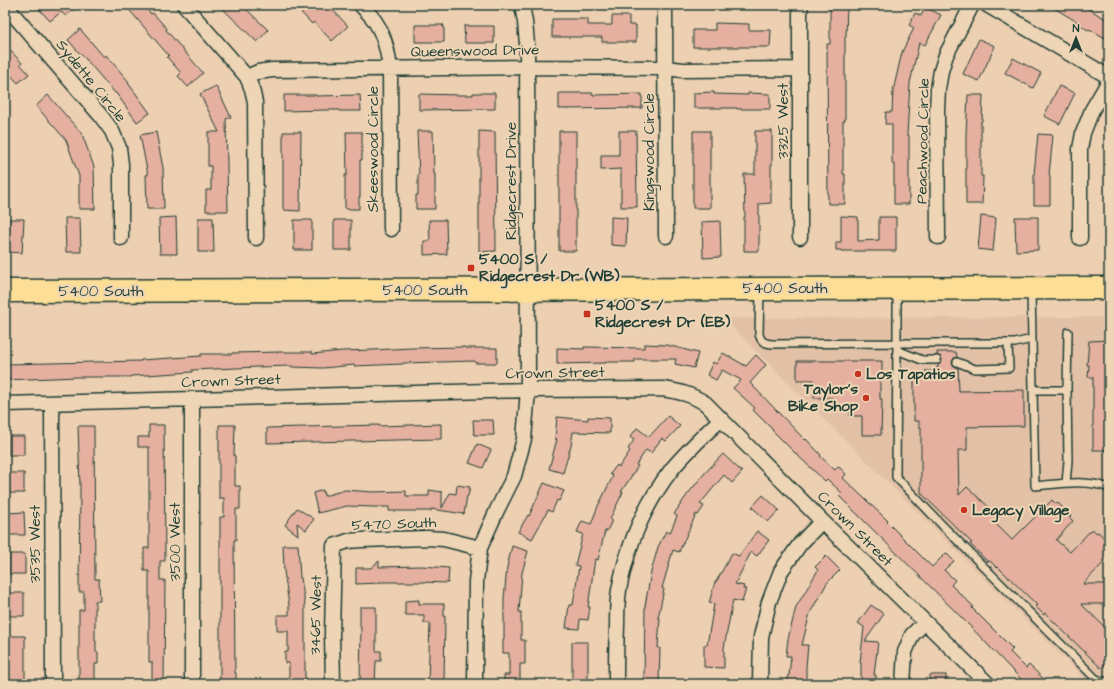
<svg xmlns="http://www.w3.org/2000/svg" width="1114" height="689" font-family="'Architects Daughter',sans-serif">
<style>
.built{fill:#e3c1a7}
.building{fill:#e5b09f;stroke:#1f3d34}
.lines{fill:none;stroke-linecap:round;stroke-linejoin:round}
.service-casing{stroke:#1f3d34;stroke-width:10}
.minor-casing{stroke:#1f3d34;stroke-width:17}
.primary-casing{stroke:#1f3d34;stroke-width:25}
.service{stroke:#edd5b5;stroke-width:7}
.minor{stroke:#edd5b5;stroke-width:14}
.primary{stroke:#fcde96;stroke-width:22}
.poi-dot{fill:#c8321e;stroke:#edd5b5;stroke-width:1.5}
.labels{text-anchor:middle;dominant-baseline:central;stroke-width:4;stroke-linejoin:round;paint-order:stroke}
.street-label{font-size:15px;fill:#1f3d34;stroke:#edd5b5}
.poi-label{font-size:15px;font-weight:bold;fill:#1f3d34;stroke:#edd5b5;text-anchor:start}
</style>
<rect width="100%" height="100%" fill="#edcfb1"/>
<filter id="ink" filterUnits="userSpaceOnUse"><feTurbulence type="fractalNoise" baseFrequency=".025" numOctaves="2"/><feDisplacementMap in="SourceGraphic" scale="8" xChannelSelector="R" yChannelSelector="G"/><feConvolveMatrix kernelMatrix="1 2 1 2 8 2 1 2 1" color-interpolation-filters="sRGB"/></filter>
<g filter="url(#ink)">
<!-- built -->
<path class="built" d="M1109,317V684H1090L723,318Z"/>
<!-- building -->
<path class="building" d="M44,5H78L66,16L61,12L50,21L39,9Z
M125,5H143L151,14L153,13L167,29L166,30L203,73L188,87L178,76L181,73L167,57L169,56Z
M219,5H242L268,30L257,42Z
M294,5H328L348,26L332,41L314,22L312,24Z
M830,5H847L846,37H845V121H843V174H845V204H828L827,44H830Z
M1049,5H1082L1109,21V40L1089,29L1088,30L1078,24L1079,23Z
M925,7L941,15L925,45L919,43L910,83L907,135H909V204H894V164H892V124H885L886,112H892L893,91L902,52L914,28L909,25L915,13L921,16Z
M612,16H629V25H636V42H602V37H552V19H588V25H612Z
M715,23L749,24V30H771L770,47H693V30H715Z
M415,25H444L442,26H444V42H415Z
M464,26H494V43H465Z
M80,29L104,57L106,55L129,82L128,83L150,113L137,122L116,93H115L83,56H82L68,40Z
M979,39L995,46L979,81L963,74Z
M5,45L22,63L20,64L29,74L18,83L5,69Z
M1013,58L1041,73L1033,88L1005,73Z
M216,86L231,117L226,119L228,211H206V190H211V166H208V132H219L200,94Z
M1059,86L1075,93L1060,124L1044,116Z
M714,92V94L748,95V93L770,94V109H737V108H694V93Z
M473,93H495V109L419,110V94L462,95H473Z
M559,93H593V95L642,94V108L559,109Z
M48,95L82,134L94,167L95,209H79V176L66,140L36,106Z
M284,95H316V96L360,95L361,111H339V110H326L284,111Z
M968,95H983L982,121H981V176H983L982,204H966V134Z
M417,131H433L434,174H435V209H416V195H418V175H419Z
M479,131L495,132L496,251L479,252Z
M559,131H576V251H559Z
M619,131H636L637,207H621V169L601,170V155H619Z
M693,131H710V208H693Z
M755,131H772V165H771V203L759,204V251H744V217H745L744,174H755Z
M156,132L163,168L164,209H147L146,175H148L140,135Z
M283,132H301L300,211L283,210Z
M346,132H362V160H360V197H359V209H345V175H347Z
M1038,134L1053,135L1049,175H1050V205H1034V174Z
M841,216L858,217V241L879,240V217H896V251H841V250H836V242H841Z
M981,216L996,218L993,251L978,249Z
M176,217L177,254H160L159,218Z
M611,217L627,218L626,246L611,245Z
M1015,217H1038V250L1016,251Z
M65,218H80L81,252H66Z
M198,218H213L214,252H198Z
M9,219H24L22,253L8,252Z
M294,220H312V250H294Z
M334,220H351V250H334Z
M429,220H446L447,254L424,255V241H430Z
M720,221L721,257L703,258L702,222Z
M1109,340V450H1093V377H1088L1089,365H1087L1089,341Z
M644,344L667,345L698,353L694,368L675,364L676,359H635V362H606V363L557,364V348L584,349V347L644,348Z
M465,347V348H497V363H475V361L403,363V364L354,366V365L323,368L292,367V366L258,367L192,370V372L131,376V377H77L5,380V364L141,361V360L201,356V354H232V353L282,352H312V354L342,351L372,350L412,348Z
M937,352H956L957,357L954,358L952,362L953,365L957,368H958L959,391L1024,390V426L967,427V450H958L959,495L967,487L991,509L990,510L999,519L995,523L1012,540L1052,500L1056,504L1058,503L1071,516L1069,517L1073,521L1056,540L1070,552L1092,529L1097,533L1098,532L1109,542V557L1083,584H1109V604H1081L1109,631V659L1101,668L1045,613L1044,615L1035,606L1037,605L998,567L997,568L990,561L988,562L970,544L972,543L921,493V427H919V421H914V377H925V371H935V368H938V365L941,363L942,360L941,357L937,355Z
M723,353L746,366L756,355L766,365L750,383L805,440L806,439L821,455L820,456L835,470L838,466L846,474L843,478L888,521L887,522L932,567L946,553L954,561L944,570L955,580L951,585L973,606L972,608L1013,649L1010,652L1026,668L1029,665L1049,684H1026L1010,668L968,624L839,496L842,493L827,479L825,481L795,453L772,430V429L753,410L755,408L733,388L741,380L722,370L716,380L707,375L713,362L716,364Z
M797,361H882V379H880V399H882L881,435H862V416H850L849,406L832,407V398H814V380H797Z
M668,416L680,426L666,441L662,438L651,453L646,450L636,465L638,466L621,492H623L610,519L612,520L607,531H605L598,560L595,559L588,607H590L588,620L580,619L579,629L566,628L569,605H573L579,566L575,565L583,534L577,532L582,521L591,524L598,506L613,476L610,474L617,465L619,467L630,451L628,449L634,440L630,437L637,428L649,437Z
M557,417L588,420V417L610,418V433L573,432L571,446L563,473L549,469L557,439H555Z
M473,420H493L494,435H474Z
M441,424V439L267,443V428L379,425V426Z
M149,425H164L165,561H160V580H165L164,684H152V662H149V571H144V548H149V447H138V437H149Z
M219,425H235L234,456H235V486H240V509H236V540H234L235,673H236V684H220V517H224V498H219Z
M78,426H94L95,579H99L100,601H95V641H96V652H98V664H95V684H79V610H84V592H79L80,487Z
M9,436H24V455H9Z
M477,444L491,450L483,468L469,463Z
M723,454L742,472L732,483L724,475L700,504L704,506L698,515L696,514L679,552L673,550L662,588L664,589L658,618H660L658,648H660L659,684H644L645,606L651,572L658,547L666,531L670,533L677,516L674,514L687,495L704,474Z
M9,473H24V493H9Z
M544,483L564,491L559,501L557,500L552,512L548,510L532,539L518,532L528,515L529,516Z
M457,485L470,487L468,496H467L464,514L431,509V511H389V507H374L347,506L318,513L313,493L323,490L324,496L345,490L373,492L406,491V496H429V490L442,492V508L450,493L456,494Z
M763,495L779,510L768,522L752,507Z
M297,508L314,519L306,530L297,523L298,535L285,525Z
M24,512L25,535H8V513Z
M757,531L769,540L757,556L751,552L735,584L744,586L743,589H746L742,602L733,600L724,648V668L704,667V645H707L714,604L709,603L715,582H716L732,553L739,556Z
M283,545H298L300,578H301L305,605V684H289V663H285V652H288V631H277V615H289V605L284,571Z
M512,546L528,551L522,573L519,612H521V640H525V664H520V684H504V675H509V653H503V640H504V599L507,567Z
M9,554H25V574H9Z
M826,556L840,570L827,583L810,613L802,645H808L806,667V684H788V675H789L791,656H786L788,639L796,607L818,570L815,567Z
M379,561V567L422,566L449,568L448,583L421,582H379V583L356,584V568H371Z
M9,593H24V616H8Z
M419,600V604H444V616H445L444,684H428L430,623H424V615H405V601Z
M871,605L884,614L865,641L878,642L874,675H876V684H861V663H860L864,627L858,623Z
M360,607H376V651H381V661H376L375,684H360L361,627H360Z
M9,636H25V684H9Z
M572,642H588V684H572Z
M930,675H946V684H929Z"/>
<g class="lines">
<!-- service casing -->
<g class="service-casing">
<path id="service" d="M897,290V343H1015L1032,339
M1031,290L1035,486C1059,484 1086,479 1109,488
M760,291L759,334C761,342 764,343 772,344L897,343L896,477L943,526L1095,678C1099,681 1104,682 1109,681
M897,350L922,360H937
M957,362L975,369L1009,368L1008,343
M1033,390H1067
M1066,483L1068,461L1067,390L1068,332"/>
</g>
<!-- minor casing -->
<g class="minor-casing">
<path id="minor" d="M5,5L101,116L112,131L119,148L121,164V238
M184,5L247,77L252,89L255,102L256,238
M361,5C366,11 372,16 376,23C385,37 388,52 390,69L391,229
M665,5L666,236
M987,5L1109,77
M247,77L258,72L272,70L527,67L665,68L683,70L800,69
M800,237V11L801,5
M938,237L937,110L938,89L941,71L946,55L972,5
M1080,238V149L1083,133L1092,110L1109,81
M192,399V684
M52,403L53,684
M5,404L528,390L663,389C681,392 690,394 705,403L822,521L988,684
M333,684L332,635L334,546L348,541L361,540L427,538L444,539L480,548
M475,684L476,581L480,548L497,510L514,476L524,439L528,390L527,44L525,22L522,5
M616,684C616,665 616,646 617,626C617,614 617,602 619,590C627,547 645,504 672,469C687,451 704,435 721,419
M760,684L761,637L769,602L781,571L800,544L822,521
M903,684L905,652L912,635L925,622"/>
</g>
<!-- primary casing -->
<g class="primary-casing">
<path id="primary" d="M5,291L1109,288"/>
</g>
<!-- service -->
<use href="#service" class="service"/>
<!-- minor -->
<use href="#minor" class="minor"/>
<!-- primary -->
<use href="#primary" class="primary"/>
</g>
</g>
<!-- markers -->
<g class="poi-dot">
<rect x="467" y="264" width="8" height="8" rx="2"/>
<rect x="583" y="310" width="8" height="8" rx="2"/>
<circle cx="858" cy="374" r="4"/>
<circle cx="866" cy="398" r="4"/>
<circle cx="964" cy="510" r="4"/>
</g>
<g class="labels">
<!-- street labels -->
<g class="street-label">
<text transform="translate(475 51) rotate(-1)">Queenswood Drive</text>
<text transform="translate(91 81) rotate(51)">Sydette Circle</text>
<text transform="translate(783 121) rotate(-90)">3325 West</text>
<text transform="translate(923 141) rotate(-89)">Peachwood Circle</text>
<text transform="translate(373 149) rotate(-90)">Skeeswood Circle</text>
<text transform="translate(649 152) rotate(-90)">Kingswood Circle</text>
<text transform="translate(511 181) rotate(-90)">Ridgecrest Drive</text>
<text x="785" y="288">5400 South</text>
<text x="425" y="290">5400 South</text>
<text x="101" y="291">5400 South</text>
<text transform="translate(555 373) rotate(-1)">Crown Street</text>
<text transform="translate(231 381) rotate(-2)">Crown Street</text>
<text transform="translate(394 524) rotate(-2)">5470 South</text>
<text transform="translate(855 529) rotate(45)">Crown Street</text>
<text transform="translate(175 542) rotate(-90)">3500 West</text>
<text transform="translate(35 544) rotate(-90)">3535 West</text>
<text transform="translate(316 615) rotate(-89)">3465 West</text>
</g>
<!-- poi labels -->
<g class="poi-label">
<text x="479" y="259">5400 S /<tspan x="479" dy="17">Ridgecrest Dr (WB)</tspan></text>
<text x="595" y="305">5400 S /<tspan x="595" dy="17">Ridgecrest Dr (EB)</tspan></text>
<text x="866" y="374">Los Tapatios</text>
<text x="858" y="389" text-anchor="end">Taylor's<tspan x="858" dy="17">Bike Shop</tspan></text>
<text x="972" y="510">Legacy Village</text>
</g>
</g>
<!-- margin -->
<rect width="1114" height="689" fill="none" stroke="#edd5b5" stroke-width="20"/>
<rect x="10" y="10" width="1094" height="669" fill="none" stroke="#1f3d34" stroke-width="1.5" filter="url(#ink)"/>
<!-- north arrow -->
<g transform="translate(1076 38)" stroke="#edd5b5" stroke-width="3" paint-order="stroke">
<path d="M0-3L7 15L0 10L-7 15Z" fill="#1f3d34"/>
<text y="-6" font-size="11" font-weight="bold" text-anchor="middle" fill="#1f3d34">N</text>
</g>
</svg>
